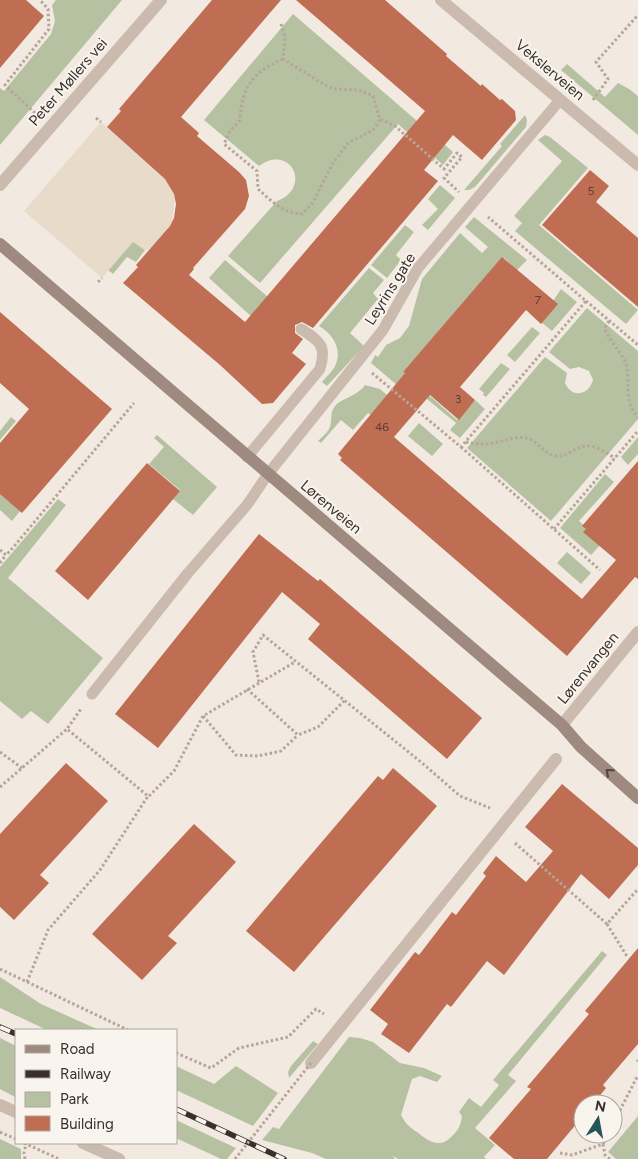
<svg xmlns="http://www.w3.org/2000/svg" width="638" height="1159" font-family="Figtree,sans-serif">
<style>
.green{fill:#b6c1a2}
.plaza{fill:#e9dbca}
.building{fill:#bf6e53}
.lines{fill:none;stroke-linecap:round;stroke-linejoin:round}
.path{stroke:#b6a598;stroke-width:3;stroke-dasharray:2.5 2.5;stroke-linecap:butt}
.lane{stroke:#cabbae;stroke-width:11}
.street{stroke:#cabbae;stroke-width:12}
.secondary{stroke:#9e8a7f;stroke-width:12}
.rail-casing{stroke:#39302c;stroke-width:5.5}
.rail{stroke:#faf4ee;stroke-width:4;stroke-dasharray:11;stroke-linecap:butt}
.path-bridge{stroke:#b6a598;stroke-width:3;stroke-dasharray:2.5 2.5;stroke-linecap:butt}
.oneway{stroke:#524641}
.labels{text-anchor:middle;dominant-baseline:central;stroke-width:4;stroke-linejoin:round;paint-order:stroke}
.number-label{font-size:12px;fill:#5a4036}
.street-label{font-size:15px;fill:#39302c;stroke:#faf4ee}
</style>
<rect width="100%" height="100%" fill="#f2eae1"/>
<!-- green -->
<path class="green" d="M56,0H122L0,145V88L4,91L51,34L55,21L52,5Z
M293,14L453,152L443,165L398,124L260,283L228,256L277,201C313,187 290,143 259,166L204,120Z
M567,64L605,97L618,83L629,89L638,96V135L561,70Z
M525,115L527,120L526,127L475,187L469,190H464L502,146L500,144Z
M545,135L550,137L588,168L539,225L638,310L626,324L515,231L522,223L514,216L562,161L538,140Z
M440,185L455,198L428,230L422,225L438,209L428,199Z
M474,217L527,260L517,270L504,258L403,372L457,420L475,400L485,409L460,438L450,430L456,423L416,390L411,397L371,363L375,355L378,357L386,345L400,338L409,326L422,279L460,233L482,253L488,247L465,227Z
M405,225L414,232L396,255L401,260L387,278L371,265Z
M133,241L145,250L136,262L127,257L113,274L108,270Z
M225,260L289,315L263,327L209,278Z
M369,268L384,280L373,293L378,299L350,333L364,346L327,386L322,382C326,377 332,372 335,366C343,350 333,334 319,326Z
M561,289L577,302L552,331L541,322L553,301Z
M587,308L638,351V419L551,521L467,448L545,357L567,373L565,383C572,399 589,395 593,380L589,371L579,367L570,369L549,352Z
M532,327L540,333L515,362L507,355Z
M501,363L510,369L486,397L483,395L484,393L479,389Z
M365,385L380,389L403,409L372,416L368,413L353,430L341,420L321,443L318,441C322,437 327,433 329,429C333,422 329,413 335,406C342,398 356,397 365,385Z
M11,417L16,421L0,440V431Z
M419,423L443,444L432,456L408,436Z
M157,435L217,487L193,515L173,499L180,490L149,464L164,447L154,438Z
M638,437V454L628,465L621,457Z
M605,474L614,482L579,521L603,542L591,555L560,528Z
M0,493L21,510L12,521L0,510Z
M58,499L66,505L8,578L103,658L48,724L31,711L22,719L0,701V567Z
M567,552L591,573L581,584L557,563Z
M602,951L607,955L508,1075L516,1081L475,1128L495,1145L484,1157L486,1159H398L393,1156L395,1159H326L312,1153L262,1140L273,1127L279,1129L349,1037L360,1038L373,1042L400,1063L424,1068L442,1076L437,1082L420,1076L412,1079L401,1115C405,1123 409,1127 417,1132C428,1141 440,1149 451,1137C458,1131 461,1125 462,1116L459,1112L469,1098L481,1107L499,1085L493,1080Z
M0,977L41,1004L99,1030H47L0,1008Z
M0,1038L16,1046L15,1097L0,1089Z
M313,1041L318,1044L289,1078L288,1072L291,1066Z
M176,1066L214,1084L236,1066L278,1093L253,1126L176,1090Z
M638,1116V1159H616L608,1152Z
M176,1120L236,1148L227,1159H221L176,1138Z
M0,1139L21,1149V1159H0Z"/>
<!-- plaza -->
<path class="plaza" d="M101,122L165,178L171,187L175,199L172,222L164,235L152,248L145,250L133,242L102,278L24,211Z"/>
<!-- building -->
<path class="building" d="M0,0H26L44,16L0,68Z
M212,0H281L181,117L199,133L197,136L239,172L246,180L247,185L249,196L245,209L193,268L194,269L189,275L245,322L425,111L296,0H385L447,54L446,56L481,86L482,84L500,100L502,99L515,111L516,120L482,160L453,135L424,170L438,181L313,328L302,322L295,325V333L303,339L292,353L306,364L273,403L262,404L220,365L123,283L138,267L136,265L170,226L174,218L176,204L174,194L165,179L107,127L121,111L119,109Z
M590,170L609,186L596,202L638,238V307L542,225Z
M502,257L558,304L541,324L526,310L460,387L475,400L459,420L430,395L394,437L582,599L616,560L583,532L586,529L582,526L638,461V579L635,577L567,656L340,460L342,458L338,454L405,373L403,372Z
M0,312L112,409L22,513L0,494V443L29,409L0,383Z
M147,463L180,491L88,600L55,571Z
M259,534L318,581L320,579L482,718L447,759L308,639L320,624L282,592L158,748L115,714Z
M66,763L108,801L40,875L49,883L14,920L0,907V834Z
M393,768L437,806L294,972L246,931L378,776L383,780Z
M562,784L638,848V865L609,899L581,874L504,975L487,961L451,1007L447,1004L409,1053L381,1034L388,1024L370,1010L415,952L419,955L452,912L456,915L486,876L483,873L496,856L526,882L553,851L525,827Z
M194,824L236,862L168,936L177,943L142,980L92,934Z
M638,948V1044L603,1085L606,1088L593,1104H583V1116L547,1159H514L489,1138L531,1089L527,1087L589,1014L585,1011Z"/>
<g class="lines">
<!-- path -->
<path class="path" d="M281,24L285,38L283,59L325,85L334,89L359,90L373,96L380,119L395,126L444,169L457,153L462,157L444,178L459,192
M283,59C253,72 242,86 240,120L230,131L224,144L257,171L258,189C271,201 283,213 302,214L312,204L333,163L348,143L373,130L380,119
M593,100L608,79L596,62L638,15
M35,113L5,85L49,29L48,9L40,0
M96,118L101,122
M98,282L102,278
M586,301L638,345
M609,321C608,323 606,325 605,328C605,334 621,353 625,361C632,381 622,401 638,417
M372,373L461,447L586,301L488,217
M466,442C472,443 479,445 485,444C499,444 512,435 526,438C538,440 543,454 555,456C568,458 577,444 591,446C599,448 608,454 615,458
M461,447L600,570
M554,529L638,431
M0,550L6,555L11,550L134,403
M0,563L6,555
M259,682L253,652L263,635L421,762L460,796L490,808
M247,689L298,735L318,727L344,701
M203,716L236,755L258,756L281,751L298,735
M0,752L22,768
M0,787L67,729
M149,796L174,771L203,716L295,662
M515,843L607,924L638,889
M607,924L628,958
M0,969L128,1030
M27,982L48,930L100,870L148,796L67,729L81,709
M176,1053L211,1068L239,1048L288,1037L316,1009L324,1014
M637,1060L638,1061
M613,1124L638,1075
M0,1132L16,1139
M24,1143L59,1159
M603,1144L605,1155L610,1159
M560,1153L572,1155L603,1144L608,1134
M25,1159L24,1153L26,1144"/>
<!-- lane -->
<path class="lane" d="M247,457L320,369C327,346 320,341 301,329
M92,694L188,573L247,505L268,474L383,330L418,268L560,100"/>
<!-- street -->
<path class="street" d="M441,0L638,165
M0,185L161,0
M562,725L638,632
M311,1063L556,759
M0,1105L16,1112
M83,1143L119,1159"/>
<!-- secondary -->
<path class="secondary" d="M0,244L562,725L581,747L638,798"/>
<!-- rail casing -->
<g class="rail-casing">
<path id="rail" d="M0,1027L16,1034
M176,1109L284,1159"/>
</g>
<!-- rail -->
<use href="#rail" class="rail"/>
<!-- path-bridge -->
<path class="path-bridge" d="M235,1159L311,1063"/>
</g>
<!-- one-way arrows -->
<defs><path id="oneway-chevron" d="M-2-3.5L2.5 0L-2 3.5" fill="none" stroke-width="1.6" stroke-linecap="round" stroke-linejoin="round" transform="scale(1.25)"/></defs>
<use class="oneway" href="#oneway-chevron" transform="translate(609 772) rotate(-139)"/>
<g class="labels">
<!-- number labels -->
<g class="number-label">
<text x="591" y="191">5</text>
<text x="538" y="300">7</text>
<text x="458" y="399">3</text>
<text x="382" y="427">46</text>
</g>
<!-- street labels -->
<g class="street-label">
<text transform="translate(550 70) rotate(40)">Vekslerveien</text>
<text transform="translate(68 82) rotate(-49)">Peter Møllers vei</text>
<text transform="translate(390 289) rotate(-58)">Leyrins gate</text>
<text transform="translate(331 507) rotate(40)">Lørenveien</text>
<text transform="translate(588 668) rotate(-51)">Lørenvangen</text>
</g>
</g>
<!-- legend -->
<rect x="15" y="1029" width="162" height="115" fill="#faf4ee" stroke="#ada6a0"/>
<rect x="25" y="1045" width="25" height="8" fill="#9e8a7f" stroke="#ada6a0"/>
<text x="60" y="1054" font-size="15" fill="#39302c">Road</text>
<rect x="25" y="1070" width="25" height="8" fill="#39302c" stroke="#ada6a0"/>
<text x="60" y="1079" font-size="15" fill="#39302c">Railway</text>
<rect x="25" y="1092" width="25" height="15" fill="#b6c1a2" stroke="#ada6a0"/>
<text x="60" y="1104" font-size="15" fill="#39302c">Park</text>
<rect x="25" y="1116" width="25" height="15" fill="#bf6e53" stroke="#ada6a0"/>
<text x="60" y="1129" font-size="15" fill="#39302c">Building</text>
<!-- north arrow -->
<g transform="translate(598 1119) rotate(11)"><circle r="24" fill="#faf4ee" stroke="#ada6a0"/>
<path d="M0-4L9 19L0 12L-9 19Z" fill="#235559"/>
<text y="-8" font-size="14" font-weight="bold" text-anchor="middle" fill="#39302c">N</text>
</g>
</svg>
